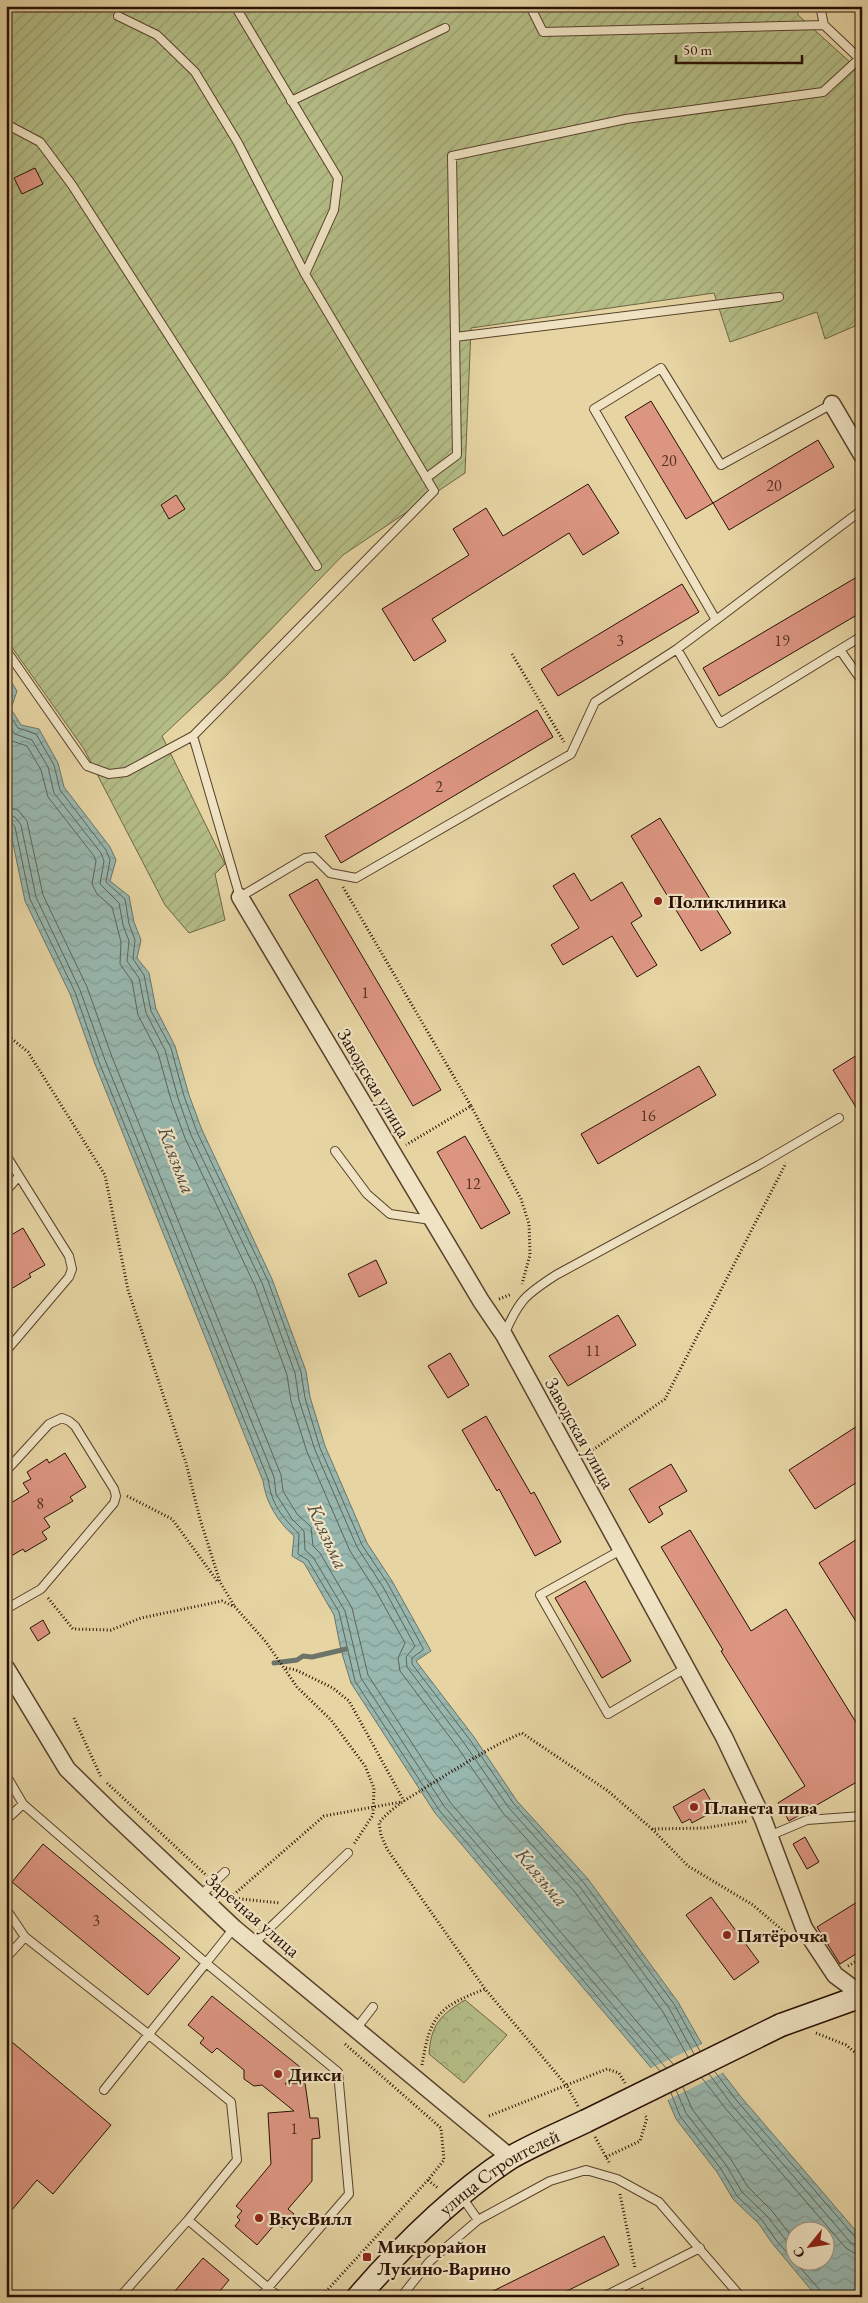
<svg xmlns="http://www.w3.org/2000/svg" width="868" height="2303" font-family="'EB Garamond',serif">
<style>
.park{fill:url(#park-crowns);stroke:#6e6645}
.garden{fill:url(#garden-furrows);stroke:#6e6645}
.water{fill:url(#water-waves);stroke:#6c746a;fill-rule:evenodd}
.pier{fill:#e6d4a3}
.lines{fill:none;stroke-linecap:round;stroke-linejoin:round}
.shore{stroke:#606459;stroke-width:1}
.stream{stroke:#6c746a;stroke-width:5}
.building{fill:#dc9581;stroke:#291004}
.lane-casing{stroke:#58412c;stroke-width:10}
.street-casing{stroke:#58412c;stroke-width:19}
.secondary-casing{stroke:#291004;stroke-width:25}
.path{stroke:#291004;stroke-width:3;stroke-dasharray:1 2.5;stroke-linecap:butt}
.lane{stroke:#efe3c3;stroke-width:8}
.street{stroke:#efe3c3;stroke-width:16}
.secondary{stroke:#efe3c3;stroke-width:22}
.secondary-bridge-casing{stroke:#291004;stroke-width:25;stroke-linecap:butt}
.secondary-bridge{stroke:#efe3c3;stroke-width:22}
.poi-dot{fill:#8f2418;stroke:#efe3c3;stroke-width:2}
.labels{text-anchor:middle;dominant-baseline:central;stroke-width:4.5;stroke-linejoin:round;paint-order:stroke}
.number-label{font-size:16px;fill:#563123}
.poi-label{font-size:19px;font-weight:bold;fill:#291004;stroke:#efe3c3;text-anchor:start}
.street-label{font-size:19px;fill:#291004;stroke:#efe3c3}
.water-label{font-size:20px;font-style:italic;fill:#504a40;stroke:#efe3c3}
</style>
<defs>
<pattern id="park-crowns" width="20" height="18" patternUnits="userSpaceOnUse" patternTransform="scale(1.25)"><rect width="20" height="18" fill="#b4bd86"/><path d="M2 6a3 3 0 1 1 6 0M12 15a3 3 0 1 1 6 0" fill="none" stroke="#9ba172"/></pattern>
<pattern id="garden-furrows" width="10" height="10" patternUnits="userSpaceOnUse" patternTransform="scale(1.25)"><rect width="10" height="10" fill="#b4bd86"/><path d="M-1 1l2-2M0 10L10 0M9 11l2-2" fill="none" stroke="#9ba172"/></pattern>
<pattern id="water-waves" width="16" height="10" patternUnits="userSpaceOnUse" patternTransform="scale(1.25)"><rect width="16" height="10" fill="#98b7ae"/><path d="M0 5q4-4 8 0t8 0" fill="none" stroke="#839c94"/></pattern>
</defs>
<rect width="100%" height="100%" fill="#e6d4a3"/>
<filter id="stains"><feTurbulence type="fractalNoise" baseFrequency=".004" numOctaves="4"/><feColorMatrix values="0 0 0 0 .2 0 0 0 0 .09 0 0 0 0 .02 0 0 0 .5 -.17"/></filter>
<radialGradient id="worn" r=".72"><stop offset=".6" stop-color="#630" stop-opacity="0"/><stop offset="1" stop-color="#630" stop-opacity=".3"/></radialGradient>
<!-- park -->
<path class="park" d="M465,2000L507,2035L464,2083L429,2054C431,2025 440,2015 465,2000Z"/>
<!-- garden -->
<path class="garden" d="M6,6H797L798,15L862,73V323L825,339L817,312L730,342L714,293L471,328L465,473L343,555L226,676L162,736L225,864L215,874L225,920L189,933L165,905L84,749L6,639Z"/>
<!-- water -->
<path class="water" d="M6,673L17,691L11,709L21,725L39,729L58,763L64,787L110,847L116,860L110,881L129,896L134,922L141,940L137,958L149,973L156,1009L175,1046L189,1095L202,1130L272,1279L306,1371L310,1397L325,1446L367,1543L392,1581L431,1651L416,1661L474,1737L517,1801L588,1879L678,2002L707,2053L741,2097L862,2238V2297H817L772,2243L759,2224L733,2199L717,2172L676,2119L658,2076L435,1813L351,1683L341,1650L334,1615L304,1563L292,1556L294,1536C278,1522 266,1503 263,1481L95,1064L70,994L25,901L10,829L6,823ZM796,2230H826V2260H796Z"/>
<!-- pier -->
<path class="pier" d="M704,2043L724,2072L666,2101L656,2078L649,2069Z"/>
<g class="lines">
<!-- shore -->
<path class="shore" d="M6,710L18,728L36,734L54,765L60,790L106,850L110,860L106,882L125,899L129,924L135,940L133,959L144,975L151,1011L171,1048L184,1096L197,1132L268,1281L301,1372L305,1398L320,1448L362,1545L388,1584L423,1648V1650L412,1658V1664L470,1740L514,1804L584,1883L674,2004L700,2051
M6,722L15,734L32,740L48,767L54,793L101,853L104,861L100,884L119,903L123,925L129,941L127,961L139,978L146,1013L165,1050L178,1098L191,1135L262,1283L295,1373L299,1400L315,1450L357,1547L383,1587L415,1646L406,1657L407,1667L464,1743L509,1808L580,1887L669,2008L694,2054
M6,736L12,741L27,746L41,770L48,797L94,856L96,861L92,884L97,894L112,907L121,942L120,964L132,981L138,1015L158,1053L171,1100L185,1138L255,1286L287,1375L291,1401L307,1452L350,1551L376,1591L405,1643L398,1658L400,1671L458,1748L503,1813L574,1891L663,2012L688,2057
M6,807L18,810L27,821L43,895L87,987L112,1057L281,1475L283,1491L297,1514L311,1527L313,1546L320,1553L352,1608L368,1675L450,1802L673,2064
M6,815L15,817L21,825L36,897L80,990L105,1060L274,1477L276,1494L292,1519L304,1531L305,1550L313,1557L345,1611L361,1678L444,1806L666,2068
M6,821L11,822L15,827L30,899L75,992L99,1062L268,1479C272,1506 281,1515 299,1534L298,1554L308,1560L339,1612L355,1681L439,1810L660,2071
M715,2072L737,2101L856,2238L862,2240
M709,2074L732,2105L851,2243L862,2247
M702,2078L726,2109L846,2248L854,2253L862,2254
M683,2087L692,2109L732,2161L748,2187L772,2211L796,2242
M676,2090L686,2113L726,2165L742,2192L767,2216L796,2253
M671,2093L680,2116L721,2169L737,2196L762,2220L776,2240L819,2289L821,2297"/>
<!-- stream -->
<path class="stream" d="M274,1663L297,1660L303,1656L312,1657L346,1649"/>
</g>
<!-- building -->
<path class="building" d="M35,168L43,184L22,194L14,178Z
M651,401L713,503L686,519L625,417Z
M818,440L834,467L729,530L713,503Z
M588,484L619,533L583,555L569,533L432,619L446,641L414,661L382,609L469,555L453,529L486,508L503,536Z
M176,495L185,509L169,519L161,505Z
M862,574V612L719,696L703,668Z
M682,584L699,612L558,696L541,669Z
M537,710L553,737L341,863L325,836Z
M660,818L731,933L701,951L631,836Z
M574,873L591,901L622,882L642,916L631,923L657,965L637,977L612,936L563,965L551,945L579,928L553,886Z
M317,879L441,1090L413,1106L289,895Z
M862,1052V1117L833,1070Z
M699,1066L716,1095L598,1164L581,1134Z
M465,1136L510,1213L481,1229L437,1152Z
M23,1228L45,1265L29,1274L31,1277L6,1292V1238Z
M376,1260L387,1283L359,1297L348,1274Z
M618,1315L636,1345L568,1386L549,1356Z
M450,1353L469,1385L448,1398L428,1366Z
M486,1416L531,1494L534,1492L561,1542L535,1556L499,1489L497,1491L462,1430Z
M862,1423V1479L815,1509L789,1470Z
M65,1453L86,1487L70,1497L73,1501L44,1518L50,1527L42,1532L47,1539L25,1552L23,1549L6,1559V1506L29,1492L23,1483L31,1479L27,1472L47,1459L49,1463Z
M671,1464L687,1491L659,1507L663,1514L649,1523L629,1489Z
M690,1530L751,1631L786,1609L862,1732V1779L789,1821L778,1803L805,1786L721,1651L723,1650L661,1547Z
M862,1536V1631L819,1563Z
M585,1581L631,1661L602,1678L555,1598Z
M43,1620L50,1633L38,1641L30,1628Z
M704,1789L716,1810L692,1823L690,1819L682,1823L673,1807Z
M805,1837L819,1862L807,1869L793,1844Z
M43,1844L180,1958L148,1995L12,1882Z
M711,1897L759,1962L734,1980L686,1915Z
M862,1899V1950L840,1964L817,1927Z
M212,1996L300,2067L285,2084L305,2083L310,2118H318L320,2138L312,2139V2181L288,2209L294,2214L282,2228L276,2223L257,2245L235,2226L240,2220L237,2217L242,2211L236,2206L271,2164L268,2113L294,2111L262,2085L254,2086L244,2079V2070L217,2048L212,2053L200,2043L204,2038L188,2025Z
M6,2037L111,2125L53,2194L37,2180L6,2217Z
M604,2236L619,2265L555,2297H481Z
M203,2258L229,2280L215,2297H170Z"/>
<g class="lines">
<!-- lane casing -->
<g class="lane-casing">
<path id="lane" d="M530,6L543,32L824,25L820,6
M118,16L157,35L195,72L238,143L305,274L334,210L338,178L235,6
M824,25L862,61
M291,101L445,28
M6,124L40,142L72,185L317,566
M305,274L434,491L193,736L240,897L305,858L314,857L330,873L356,878L571,754L595,702L677,649L716,620L594,409L661,368L721,465L832,404
M455,337L779,297
M426,478L457,455L452,156L626,119L823,92L859,59
M716,620L862,510
M677,649L720,723L862,636
M6,650L87,766L109,774L126,772L193,736
M840,650L862,681
M335,1151L367,1194L390,1214L431,1220
M6,1155L19,1176
M6,1191L19,1176L69,1256L72,1269L69,1277L6,1351
M504,1335C519,1300 525,1295 556,1275L759,1165L839,1118
M6,1471L49,1424L62,1418L69,1421L75,1426L114,1489L116,1496L114,1503L41,1589L6,1609
M621,1550L540,1595L608,1714L686,1668
M6,1775L23,1804L206,1963L234,1928
M6,1820L23,1804
M769,1836L807,1820L862,1816
M200,1896L225,1872
M6,1909L25,1937L148,2034L231,2102L237,2160L188,2220L279,2297
M253,1944L348,1853
M6,1958L25,1937
M356,2029L373,2007
M104,2090L206,1963L338,2072L349,2194L260,2297
M462,2197L478,2220L550,2181L586,2170L617,2179L659,2202L741,2297
M120,2297L188,2220
M401,2297L429,2262L478,2220
M603,2297L700,2248"/>
</g>
<!-- street casing -->
<g class="street-casing">
<path id="street" d="M832,404L862,455
M240,897L481,1301L504,1335L724,1737L763,1819L804,1928L835,1975L862,1995
M6,1668L67,1769L111,1812L234,1928L511,2158"/>
</g>
<!-- secondary casing -->
<g class="secondary-casing">
<g id="secondary">
<path d="M781,2025L862,1996"/>
<path id="s1" d="M358,2297C403,2245 452,2196 510,2158C534,2144 561,2133 586,2121"/>
</g>
</g>
<!-- path -->
<path class="path" d="M512,654L564,742
M343,887L471,1106L406,1145
M6,1034L28,1052L105,1175L128,1290L186,1463L200,1519L220,1582L235,1607
M471,1106L521,1199L529,1224L530,1255L522,1284
M499,1299L512,1294
M587,1454L665,1399L786,1163
M127,1496L172,1519L218,1582
M48,1598L73,1629L111,1630L141,1618L222,1601L235,1607L266,1642L297,1687L331,1720L365,1766L374,1788L373,1815L354,1844
M286,1668L296,1670L333,1688L349,1701L404,1801
M74,1718L101,1777
M107,1783L207,1876
M652,1829L688,1866L753,1905L788,1935
M223,1890L259,1923
M231,1897L324,1816L401,1802
M232,1898L280,1903
M848,1966L862,1958
M816,2033L846,2045L862,2058
M345,2044L441,2128L444,2160L428,2180L439,2189
M422,2065C430,2016 438,2007 485,1989
M578,2106L567,2086L485,1989L387,1849L381,1835L379,1823C392,1806 413,1796 431,1784C461,1766 490,1747 522,1733L608,1791L652,1829L705,1828L748,1821
M489,2116L607,2069L619,2073L625,2083
M595,2137L610,2164
M606,2157L640,2141L647,2118L644,2114
M620,2194L635,2268
M642,2288L646,2297
M321,2297L428,2180"/>
<!-- lane -->
<use href="#lane" class="lane"/>
<!-- street -->
<use href="#street" class="street"/>
<!-- secondary -->
<use href="#secondary" class="secondary"/>
<!-- secondary-bridge casing -->
<g class="secondary-bridge-casing">
<path id="secondary-bridge" d="M586,2121L781,2025"/>
</g>
<!-- secondary-bridge -->
<use href="#secondary-bridge" class="secondary-bridge"/>
</g>
<!-- markers -->
<g class="poi-dot">
<circle cx="658" cy="901" r="5"/>
<circle cx="694" cy="1807" r="5"/>
<circle cx="727" cy="1935" r="5"/>
<circle cx="278" cy="2074" r="5"/>
<circle cx="259" cy="2218" r="5"/>
<rect x="362" y="2252" width="10" height="10" rx="2.5"/>
</g>
<g class="labels">
<!-- number labels -->
<g class="number-label">
<text x="669" y="460">20</text>
<text x="774" y="485">20</text>
<text x="620" y="640">3</text>
<text x="782" y="640">19</text>
<text x="439" y="786">2</text>
<text x="365" y="992">1</text>
<text x="648" y="1115">16</text>
<text x="473" y="1183">12</text>
<text x="593" y="1350">11</text>
<text x="40" y="1503">8</text>
<text x="96" y="1920">3</text>
<text x="294" y="2128">1</text>
</g>
<!-- poi labels -->
<g class="poi-label">
<text x="668" y="901">Поликлиника</text>
<text x="704" y="1807">Планета пива</text>
<text x="737" y="1935">Пятёрочка</text>
<text x="288" y="2074">Дикси</text>
<text x="269" y="2218">ВкусВилл</text>
<text x="377" y="2246">Микрорайон<tspan x="377" dy="22">Лукино-Варино</tspan></text>
</g>
<!-- street labels -->
<g class="street-label">
<text transform="translate(374 1083) rotate(59)">Заводская улица</text>
<text transform="translate(580 1433) rotate(61)">Заводская улица</text>
<text transform="translate(253 1915) rotate(41)">Заречная улица</text>
<text stroke="none"><textPath href="#s1" startOffset="190">улица Строителей</textPath></text>
</g>
<!-- water labels -->
<g class="water-label">
<text transform="translate(177 1160) rotate(69)">Клязьма</text>
<text transform="translate(328 1536) rotate(65)">Клязьма</text>
<text transform="translate(542 1877) rotate(50)">Клязьма</text>
</g>
</g>
<!-- margin -->
<rect width="868" height="2303" fill="none" stroke="#e6d4a3" stroke-width="25"/>
<rect x="8" y="8" width="853" height="2288" fill="none" stroke="#291004" stroke-width="2.5"/>
<rect x="12" y="12" width="843" height="2278" fill="none" stroke="#291004"/>
<!-- north arrow -->
<g transform="translate(810 2246) rotate(240)"><circle r="24" fill="#efe3c3" stroke="#a08f77"/>
<path d="M0-4L9 19L0 12L-9 19Z" fill="#8f2418"/>
<text y="-8" font-size="14" font-weight="bold" text-anchor="middle" fill="#291004">С</text>
</g>
<!-- scale -->
<path d="M676 55v8h126v-8" fill="none" stroke="#291004" stroke-width="2.5"/>
<text x="683" y="55" font-size="15" fill="#291004" stroke="#efe3c3" stroke-width="4" paint-order="stroke">50 m</text>
<rect width="100%" height="100%" filter="url(#stains)"/>
<rect width="100%" height="100%" fill="url(#worn)"/>
</svg>
